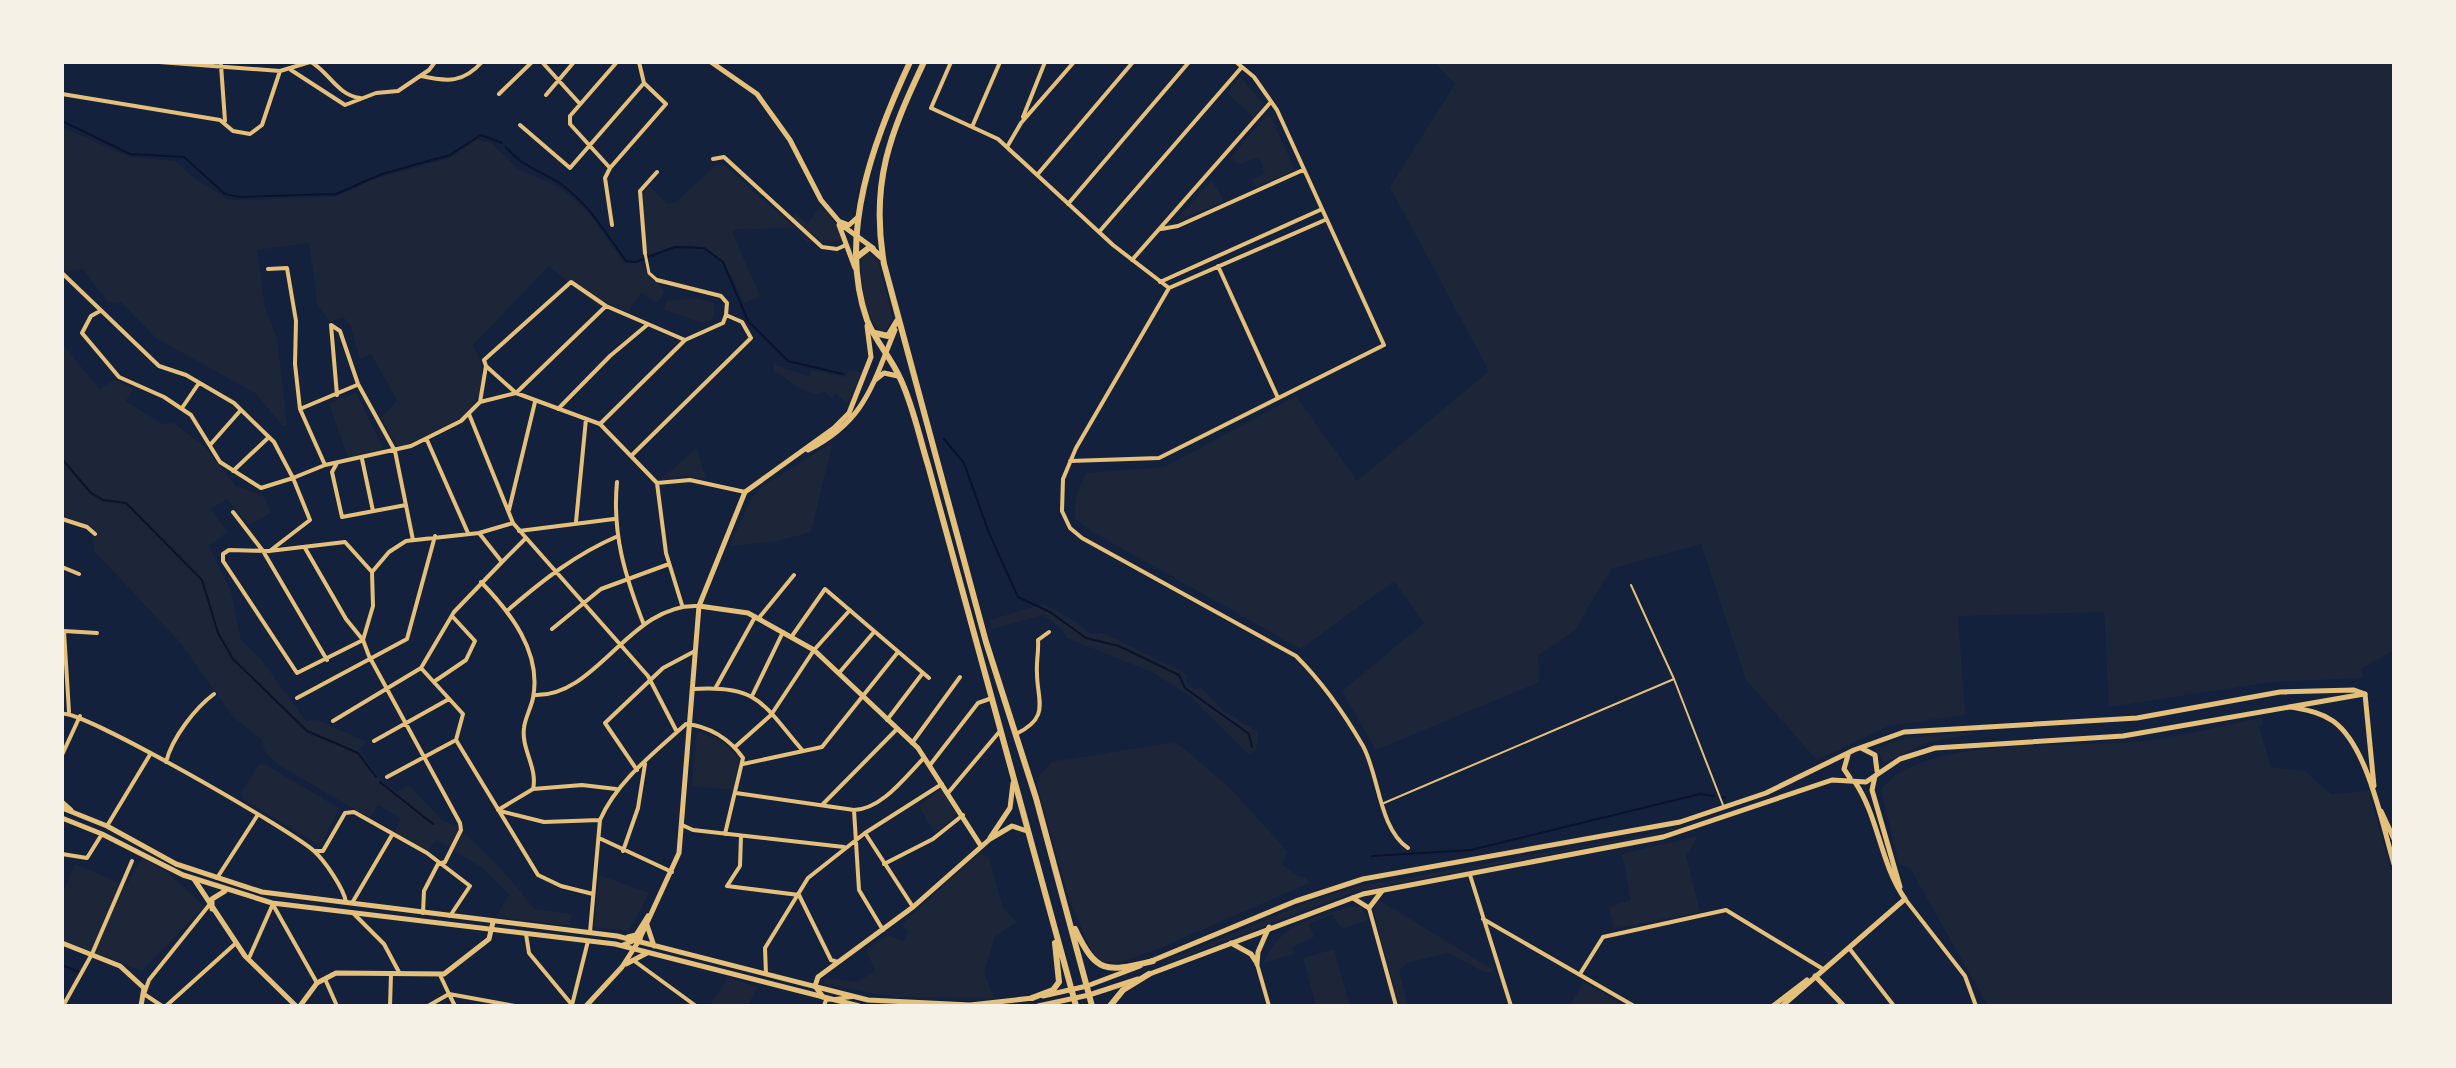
<svg xmlns="http://www.w3.org/2000/svg" width="2456" height="1068" font-family="'Fira Sans',sans-serif">
<style>
.green{fill:#1d2539}
.lines{fill:none;stroke-linecap:round;stroke-linejoin:round}
.stream{stroke:#0b132b;stroke-width:2}
.service{stroke:#e5c07b;stroke-width:2}
.pedestrian{stroke:#e5c07b;stroke-width:3}
.minor{stroke:#e5c07b;stroke-width:4}
.tertiary{stroke:#e5c07b;stroke-width:5}
.secondary{stroke:#e5c07b;stroke-width:5}
.primary{stroke:#e5c07b;stroke-width:6}
</style>
<rect width="100%" height="100%" fill="#14213d"/>
<!-- green -->
<path class="green" d="M1434,62H2394V650L2361,669L2363,678L2271,682L2109,707L2104,612L1958,616L1965,715L1889,726L1817,760L1746,680L1701,544L1611,569L1575,630L1538,656L1539,682L1376,750L1342,691L1424,623L1394,581L1301,649L1091,531L1075,519L1076,496L1086,473L1165,467L1296,396L1357,481L1489,371L1390,187L1455,84Z
M1240,77L1264,104L1254,117L1227,93Z
M1269,113L1295,170L1255,187L1252,179L1265,174L1259,157L1239,164L1231,157Z
M62,127L129,157L175,161L193,177L227,199L233,200L336,197L371,180L450,158L477,139L491,143L516,168L559,187L589,213L624,263H641C646,275 660,280 664,292L658,303L641,293L628,312L606,302L599,307L549,266L473,345C476,352 481,361 482,368C488,415 434,437 398,448L381,418L397,400L371,354L360,359L350,324L343,317L330,322L317,303L309,243L257,250L265,308L277,338L287,424L283,426L255,393L156,338L121,302H108L83,269L62,271Z
M723,164L811,242L809,244L794,228L735,229L732,232L760,296L744,303C729,270 718,239 675,246C665,248 655,254 646,253L642,194L650,186L667,204L676,202L716,165Z
M1212,180L1224,201L1174,222Z
M819,207L829,215L845,239L825,244L792,218L796,214L808,224Z
M867,252L878,261L893,319L884,332C863,323 861,278 861,258Z
M696,298L715,303L713,318L704,323L664,310L667,301Z
M62,343L99,389L115,380L133,388L126,401L162,424L173,423L201,443L236,486L264,496L271,513L249,525L227,499L211,509L227,532L209,546L231,592L241,640L260,658L306,721L317,720L367,742L359,749L380,780L397,792L409,785L443,821C462,822 521,890 534,909L571,914L570,925L496,917L509,894L481,867L436,840L428,851L395,832L401,819L378,805L370,818L279,765L265,752L261,739L234,718L180,642L94,551L92,526L62,516Z
M774,364L809,377L811,370L846,377L849,370L862,373L847,403L837,394L831,398L824,391L819,394L804,391L773,370Z
M356,392L383,449L348,457L329,404Z
M833,442L811,532L778,541L730,546L751,499L763,486Z
M697,448L706,479L685,476L660,480Z
M1043,604L1067,616L1091,634L1103,633L1187,674V682L1194,689L1200,687L1223,710L1258,732L1256,751L1248,754L1191,697L1154,673L1067,638L1061,628L1043,615L992,629L990,620Z
M2263,718V725L2259,727L2271,767L2305,771L2331,794L2369,791L2394,881V1006H1988L1910,868L1899,864L1881,790C1919,734 2080,749 2145,741C2187,736 2225,724 2263,718Z
M697,731L723,742L739,758L733,790L692,786Z
M1957,733H1976L1926,743L1885,763L1876,749L1900,739Z
M1176,742L1229,787L1288,852L1282,864L1299,877H1306L1309,883L1158,949L1119,963L1104,962L1094,956L1070,902L1037,785L1039,776L1052,762Z
M264,764L339,808L322,842L317,844L243,799L241,793L259,765Z
M941,789L957,814L935,834L919,806Z
M1723,813L1658,834L1356,891L1130,977L1308,902L1356,887L1657,833Z
M1698,836L1686,856L1700,912L1614,929L1609,907L1631,900L1622,854Z
M978,854L989,857L1003,908L1017,922L995,936L984,973L994,998L894,997L824,984L825,978L857,982L875,971L866,950L887,935L904,941L908,931L901,925Z
M142,858L168,873L204,906L142,971L62,940V894L75,864L126,886Z
M599,875L649,893L629,931L594,927Z
M1379,900L1492,969L1493,972H1484L1448,953L1407,963L1399,971L1408,1006H1399L1373,908Z
M1352,906L1362,908L1368,920L1342,929L1332,914L1309,924L1314,937L1292,947L1294,954L1263,963C1283,922 1310,919 1352,906Z
M1334,949L1350,1006H1316L1303,958Z
M728,978L758,987L747,1006H709Z
M1584,982L1624,1006H1569Z"/>
<g class="lines">
<!-- stream -->
<path class="stream" d="M62,121L130,154L184,157L225,194L240,197L336,194L382,174L450,155L481,135L502,143
M506,147C522,167 542,171 562,185C590,205 606,234 626,261L635,262L675,247L704,248L723,262L748,321L788,361L843,374
M944,439L964,463L989,533L1018,597L1050,612L1086,638L1119,646L1179,675L1185,688L1249,734L1252,747
M62,459L91,493L103,500L126,503L202,580L218,633L233,659L307,731L358,753L376,777
M380,782L433,824
M1722,797L1725,798
M1372,856L1471,850L1700,794L1714,796
M62,965L81,973"/>
<!-- service -->
<path class="service" d="M1631,585L1674,679L1723,805
M1384,803L1674,679"/>
<!-- pedestrian -->
<path class="pedestrian" d="M645,253L649,273L657,280"/>
<!-- minor -->
<path class="minor" d="M110,62H135
M159,62L280,71L310,62
M311,62C329,72 337,95 360,98
M542,62L580,104
M951,62L931,108L998,139L1113,245L1169,288
M221,65L225,121
M291,70L345,105L376,93L398,91L429,70L435,62
M421,76C448,82 463,83 482,62
M62,94L220,120L233,131L250,134L262,125L280,71
M499,94L532,62
M546,95L574,62
M1023,117L1045,62
M520,125L570,168L644,83
M972,127L1000,62
M1007,147L1021,123L1074,62
M713,159L724,157L822,247L837,249L846,245
M610,168L666,104L644,83L639,62
M1037,175L1133,62
M1068,204L1189,62
M1325,220L1169,288L1076,448L1063,479L1062,511L1070,528L1082,538L1296,656C1322,682 1345,715 1363,746C1379,775 1379,829 1408,848
M612,225L605,178L610,168L570,124V116L617,62
M1161,229L1178,226L1303,170
M1099,232L1241,68
M645,253L640,191L657,172
M1132,260L1270,103
M1218,266L1278,398
M268,269L287,268L296,321L295,364L300,409L325,465
M62,273L159,366L186,375L234,403L274,442L293,478L261,488L220,462L191,415L164,397L119,377L82,333L91,316L100,311
M657,280L721,296L727,303L726,315
M1160,282L1320,210
M486,366L516,393L600,424L657,483
M337,395L331,325L340,331L358,384L395,451L413,540
M480,402L486,366L484,360L571,282L606,306L685,340
M182,408L199,383
M300,409L357,385
M558,409L610,356L647,325
M469,414L513,523L648,676L677,732
M600,424L685,340L723,323L726,315
M427,440L468,533
M210,445L240,411
M631,456L751,338L742,322L726,315
M362,459L373,511
M1070,461L1159,458L1384,345L1277,110L1254,77L1236,62
M337,463L332,472L342,517L406,505
M233,471L269,437
M617,482C612,534 625,576 644,625
M657,483L666,553L682,605
M657,483L690,480L745,492
M509,510L535,402
M233,512L263,551L327,660
M62,519L87,527L95,534
M576,522L586,419
M519,531L614,519
M305,548L346,619L363,640
M271,550L310,520L293,478L325,465L411,446L461,421L480,402L516,393L606,306
M502,562L525,539
M62,567L79,574
M372,572L373,606L363,640L369,656L460,823L461,830L445,862L438,864L424,891L423,913
M481,582C510,612 542,652 533,698C531,708 525,718 524,728C521,749 538,768 533,789
M508,610C543,580 576,554 618,536
M758,619L794,575
M552,629L601,589L669,564
M64,631L69,712
M64,631L97,633
M792,636L825,589L929,678
M363,640L297,673L223,561V554L229,550L269,551L345,542L372,572L389,552L406,541L479,533L513,523
M839,673L874,632
M435,681L466,660L475,641L452,616
M716,687L755,617
M694,689C760,685 763,705 803,751
M753,694L783,632
M534,695C597,698 630,603 698,606
M297,698L407,639L435,536
M62,714C81,709 291,830 314,851C325,861 344,889 346,902
M887,720L922,674
M333,721L421,668L454,612L502,562L479,533
M1016,734C1051,717 1037,701 1037,673C1036,662 1039,651 1038,640L1049,632
M456,740L538,875L561,886L593,894
M374,741L449,699
M912,743L960,677
M735,747L771,715L814,650L850,610
M62,755L80,716
M166,762C172,738 195,708 214,694
M743,764L822,747L898,652
M930,765L978,703L992,698
M637,770L605,723L663,668L695,651
M387,777L456,740L463,714L421,668
M736,793L854,810L859,890L883,930
M948,793L1000,731
M823,804L897,729
M498,810L533,789L582,785L616,789
M854,810C882,809 905,777 924,758
M500,811L544,822L600,820
M682,825L693,830L844,847
M107,826L151,753
M865,833L913,907
M741,836L740,866L727,886L799,895
M599,838L672,872
M314,851H323L345,813L354,812L427,853L470,886L450,916
M623,851L638,808L645,764
M62,854L87,858L102,834
M884,864L933,839L963,815
M1470,875L1511,1006
M217,878L257,816
M799,895L831,960L838,962
M1905,899L1965,976L1976,1006
M272,903L317,983
M352,903L392,835
M1369,908L1396,1006
M354,914L384,944L400,974
M1483,919L1634,1006
M590,932L600,820C617,781 655,752 686,724C709,726 730,739 743,758L725,834
M526,934L529,953L573,1006
M1849,948L1894,1006
M249,958L272,906
M633,960L696,1006
M1257,964L1269,1006
M766,974L765,948L808,878L865,833L942,784
M1580,974L1603,937L1726,910L1823,969
M440,975L449,994L515,1006
M325,979L337,1006
M572,1005L588,941
M63,1006L92,954L132,861
M162,1006L144,994L149,980L210,904
M166,1006L236,943
M390,1006L391,974
M428,1006L449,994L455,1006
M824,1006L826,1000L852,997"/>
<!-- tertiary -->
<path class="tertiary" d="M711,62L757,94L790,140L821,200L843,226L873,248
M841,222L849,225L858,217
M839,225L855,268
M699,606L748,613L814,650L918,748L981,846
M2365,694L2374,786
M2291,707C2306,710 2320,712 2333,721C2368,746 2382,824 2394,864
M1875,776L1872,790L1900,887
M1855,782C1879,818 1880,863 1905,899
M2381,811L2394,839
M990,838L1010,808L1013,783
M194,879L245,956L296,1006
M1353,898L1369,908L1382,891
M212,909V899L225,891
M62,943L120,966L144,988L141,1006
M1231,943L1251,954L1257,963
M626,964L647,953
M1257,964L1258,952L1269,927
M1815,976L1844,1006
M823,997L815,986L818,977L913,907L990,839L1012,826L1027,831
M300,1006L317,983L336,973L444,974L489,939L493,922
M586,1006L622,967L640,939
M1773,1006L1807,980
M1782,1006L1905,899"/>
<!-- secondary -->
<path class="secondary" d="M875,380L884,373L898,376
M808,450C865,421 872,386 895,330
M1861,748L1875,755L1877,771
M1848,755L1844,769L1850,778
M62,802L71,810
M62,808L107,826L176,864L262,892L617,936L868,1000L970,1005L1033,998
M62,818L102,834L183,875L272,903L615,944L859,1006
M647,925L654,946
M628,937L636,935L648,916
M623,945L640,938L679,853L699,606L745,492L834,428L849,413L871,357L867,326
M1149,962L1296,901L1363,879L1680,822L1766,793L1854,750L1904,732L2137,718L2280,692L2354,690L2365,694
M1147,975L1363,894L1663,837L1832,780L1866,782L1900,759L1935,748L2123,736L2364,694
M1043,996L1087,986L1140,966
M1038,1006L1089,995L1138,979"/>
<!-- primary -->
<path class="primary" d="M910,62C874,139 837,235 867,320C875,341 891,357 900,378C913,405 919,436 928,465L1076,1006
M924,62C890,134 870,182 884,264L986,642L1036,798L1092,1006
M857,257L870,247L881,257
M875,333L888,336L897,321
M1075,929C1097,975 1106,972 1153,961
M1032,998L1053,990L1059,982L1055,943
M1110,1006L1123,990L1149,974"/>
</g>
<!-- border -->
<rect width="2456" height="1068" fill="none" stroke="#f6f1e7" stroke-width="128"/>
</svg>
